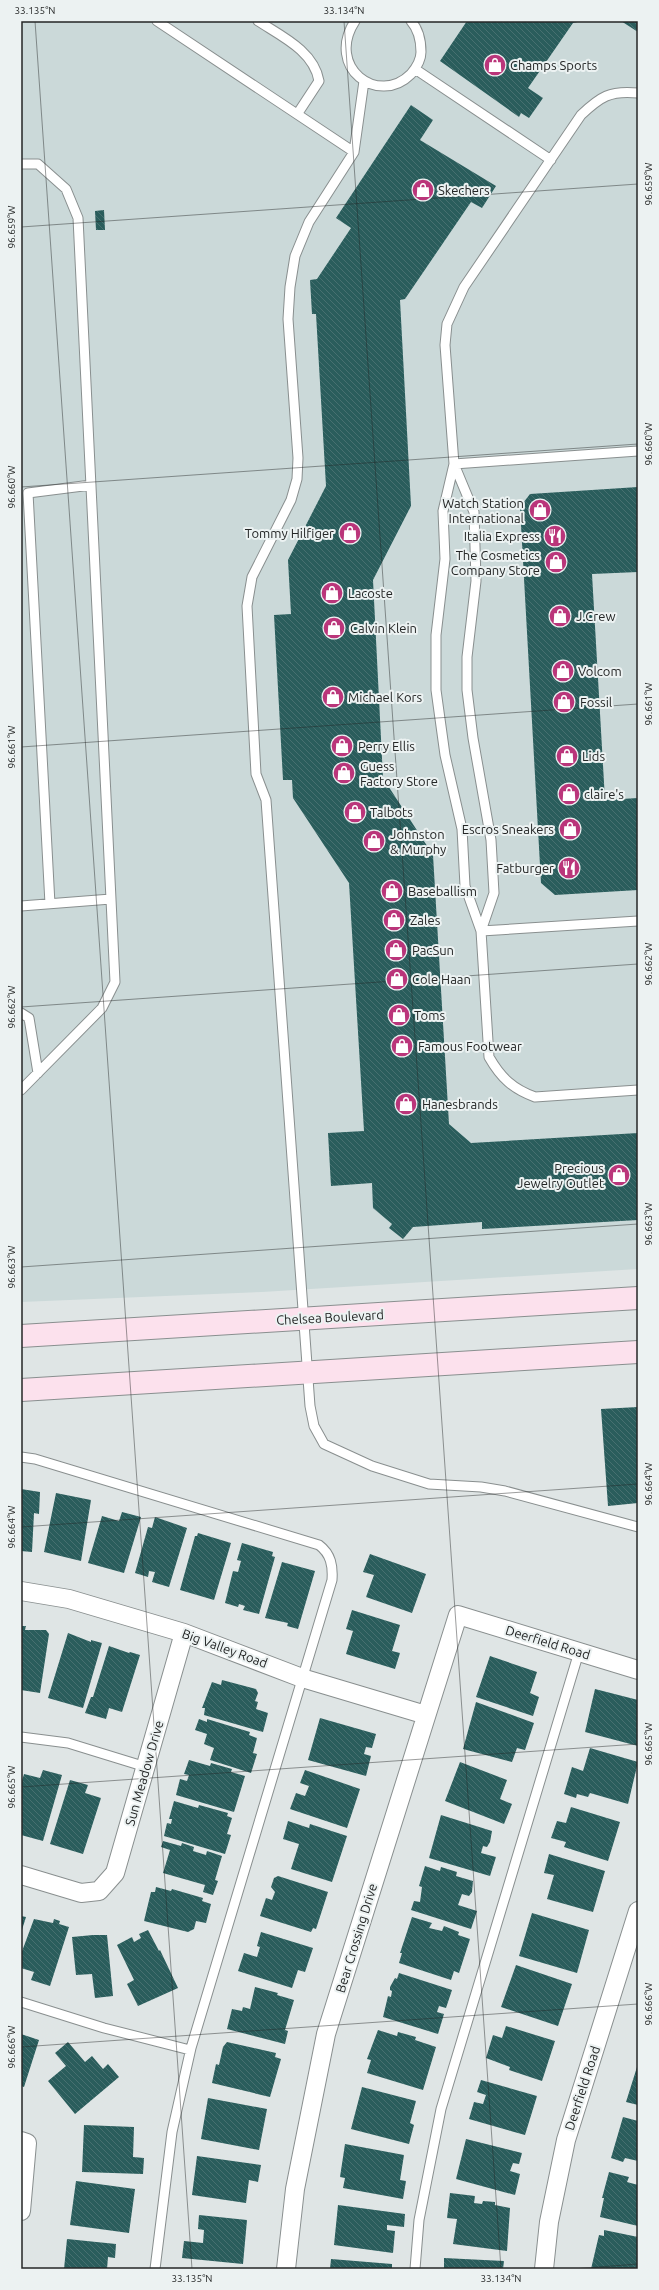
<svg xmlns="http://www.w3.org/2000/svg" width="659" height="2290" font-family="Ubuntu,sans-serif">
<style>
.built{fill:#cbd9d9}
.building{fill:url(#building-back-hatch)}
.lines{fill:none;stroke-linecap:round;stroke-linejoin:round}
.lane-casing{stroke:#898f8f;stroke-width:11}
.street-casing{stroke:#898f8f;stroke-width:20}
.secondary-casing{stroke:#898f8f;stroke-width:24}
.lane{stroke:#fff;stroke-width:9}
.street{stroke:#fff;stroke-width:18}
.secondary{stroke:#fce1ed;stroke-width:22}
.ticks{fill:none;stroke:#242626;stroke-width:1;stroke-opacity:0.45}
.labels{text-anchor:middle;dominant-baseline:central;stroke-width:4;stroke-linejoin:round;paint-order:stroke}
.poi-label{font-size:13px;fill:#242626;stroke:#ecf2f2;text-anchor:start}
.street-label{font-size:13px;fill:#242626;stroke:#ecf2f2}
.neatline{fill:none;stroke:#242626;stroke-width:1.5}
.ticks-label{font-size:10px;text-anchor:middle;fill:#242626}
</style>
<defs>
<pattern id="building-back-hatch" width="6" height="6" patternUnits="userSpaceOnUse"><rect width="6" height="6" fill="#2a5d5c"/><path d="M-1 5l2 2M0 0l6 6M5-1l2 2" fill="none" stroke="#477070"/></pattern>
</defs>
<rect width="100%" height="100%" fill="#dfe5e5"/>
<!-- built -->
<path class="built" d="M21,21H638V1269L262,1292L21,1302Z"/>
<!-- building -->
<path class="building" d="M467,21H582L573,23L528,88L543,98L529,118L521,113L519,117L440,61Z
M621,21H638V32Z
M411,105L433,120L420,140L496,186L482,208L471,202L405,299L400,300L411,506L373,580L383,778L433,855L449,1124L471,1143L638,1133V1220L482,1229V1222L413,1227L403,1239L389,1228L392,1224L373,1208L372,1183L331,1186L328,1133L364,1131L349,883L293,798L292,780H283L274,615L291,614L288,560L326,486L316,314H312L310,280L317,279L351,228L336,218Z
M104,210L105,230H96L95,211Z
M638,487V572L592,574L605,800L638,798V890L555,895L541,883L520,507L530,494Z
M638,1407V1503L608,1506L601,1409Z
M21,1489L40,1492L39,1514L34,1513L32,1552L21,1551Z
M56,1493L91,1500L81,1561L44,1552Z
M122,1512L141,1517L124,1573L88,1563L102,1516L119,1521Z
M155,1517L187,1528L169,1587L152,1582L155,1572L149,1571L148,1577L135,1573L148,1527L152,1528Z
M198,1533L231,1543L214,1600L180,1590L195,1536H197Z
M242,1543L273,1552L272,1556L275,1557L259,1614L243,1610L245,1606L239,1604L238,1607L225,1603L233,1571L238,1572L241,1561L237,1560Z
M370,1554L426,1574L412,1613L366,1597L374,1575L363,1572Z
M282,1562L315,1571L298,1629L287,1626L288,1623L265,1618Z
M352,1610L400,1625L392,1651L400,1653L395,1669L346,1654L353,1631L346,1629Z
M21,1626H26L25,1630H46L49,1634L40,1693L21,1690Z
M68,1633L91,1642V1640L102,1643L83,1708L48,1698Z
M109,1646L129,1653L130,1652L140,1655L122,1712L109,1708L106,1719L85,1713L91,1697H93Z
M490,1656L537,1672L530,1693L539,1697L533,1716L476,1697Z
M222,1680L256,1689L258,1693L255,1701L258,1702L256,1709L268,1713L263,1732L204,1715L205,1708H202L212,1682L221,1685Z
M595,1689L638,1700V1746L585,1732Z
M476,1702L534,1723L525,1750L517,1748L512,1762L463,1749Z
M320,1718L376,1734L372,1748L366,1747L364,1754L371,1756L366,1776L308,1760Z
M199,1719L207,1722V1719L250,1732L249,1735L257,1738L253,1753L257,1754L251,1773L210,1760L214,1748L204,1744L207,1734L195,1730Z
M590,1748L638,1762L628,1804L590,1793L588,1797L577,1794L576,1798L564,1794L572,1767L583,1771Z
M189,1760L210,1766L211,1763L232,1769L231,1772L245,1776L234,1812L176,1795L180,1779L187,1781L189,1775L184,1774Z
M460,1762L507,1780L500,1799L512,1804L504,1824L445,1801Z
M43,1770L62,1775L43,1841L21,1835V1784L24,1774L40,1778Z
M305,1770L360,1789L347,1828L290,1809L296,1793L305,1796L309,1786L300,1783Z
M70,1780L88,1785L85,1793L101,1798L83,1854L50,1844Z
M174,1801L198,1808L199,1805L228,1813L227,1816L232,1818L227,1834L231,1835L225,1854L164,1836L167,1823L171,1824L172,1819H169Z
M571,1807L620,1822L608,1861L564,1847L566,1842L551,1838L557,1821L566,1823Z
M441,1815L492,1831L490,1842L487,1847L483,1846L481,1853L496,1857L490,1876L429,1858Z
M288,1821L309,1828L310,1824L347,1836L332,1882L291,1869L299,1844L283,1839Z
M163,1841L181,1846L182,1843L194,1847L193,1851L206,1855L207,1851L222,1856L215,1880L218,1881L213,1895L203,1892L205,1885L163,1873L170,1850L161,1847Z
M549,1854L605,1871L593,1912L547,1899L554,1875L544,1873Z
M425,1866L440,1871L441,1867L457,1872L456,1876L473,1881L472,1892L469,1896L462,1894L458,1905L477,1911L471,1929L411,1910L414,1901L420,1902L422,1887L419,1886Z
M278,1876L328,1892L316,1929L313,1928L311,1932L260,1916L266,1898L272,1900L275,1892L271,1887L274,1878Z
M156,1887L171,1891L172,1889L203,1898L202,1901L211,1904L206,1923L196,1921L194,1929L188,1932L144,1921L151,1892H155Z
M532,1913L589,1930L577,1973L519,1956Z
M21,1916L26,1917L21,1933Z
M412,1917L432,1923L429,1928L442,1931L444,1926L459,1932L458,1935L470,1939L459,1973L454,1971L451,1980L399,1963L402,1953H400Z
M34,1919L53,1923L54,1919L60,1921L59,1924L69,1927L50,1986L31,1980L34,1972L21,1968V1954Z
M148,1930L159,1951L160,1950L178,1988L138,2006L127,1984L134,1980L117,1945L132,1937L134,1942L141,1938L139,1934Z
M261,1932L313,1948L305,1972L298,1970L292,1988L238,1971L244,1953L257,1957L260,1947L257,1946Z
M93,1935H107L113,1996L95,1998L92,1974L76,1975L72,1937Z
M516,1965L572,1984L558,2026L501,2007Z
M399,1973L452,1990L446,2008L439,2006L437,2012L444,2014L438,2034L383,2017L388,1996L391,1997L392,1991L390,1990V1987L395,1978L397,1979Z
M255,1987L278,1993L277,1995L294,2000L285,2030L288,2031L285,2044L227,2029L232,2009L242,2011L243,2007L250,2009Z
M506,2026L555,2041L542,2081L509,2070L510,2067L486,2058L493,2035L502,2038Z
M378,2030L397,2036L398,2032L416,2037L415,2040L436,2047L423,2090L367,2073L371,2060L367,2059Z
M21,2034L39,2040L24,2087L21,2086Z
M68,2042L85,2062L92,2056L103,2069L108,2064L119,2077L75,2114L48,2081L66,2066L55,2053Z
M227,2042L276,2053L275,2057L281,2059L270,2097L212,2083L216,2064L219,2065L223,2047Z
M637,2067H638V2105L626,2102Z
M481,2080L537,2096L525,2135L469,2119L474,2102L483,2104L486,2095L477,2092Z
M362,2087L416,2101L410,2123L414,2125L409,2144L351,2129Z
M208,2098L267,2109L259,2150L201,2139Z
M623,2117L638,2121V2161L625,2158L623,2162L611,2158Z
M84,2125L134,2127L133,2157L144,2158L143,2174L82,2172Z
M466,2139L522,2153L519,2164L513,2163L510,2171L520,2174L515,2195L456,2179Z
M345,2144L404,2155L400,2180L406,2181L403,2199L343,2188L345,2178L340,2177Z
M197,2156L261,2165L258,2182L249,2180L246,2203L192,2195Z
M609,2172L629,2177L627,2182L638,2185V2226L600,2217L604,2198H602Z
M76,2181L135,2189L129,2233L70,2225Z
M450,2193L475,2196L474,2203L482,2204L483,2201L495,2202V2205L510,2208L507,2251L453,2244L457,2219L447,2218Z
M338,2205L405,2214L404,2227L387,2225V2230L395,2231L393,2253L334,2245Z
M199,2215L247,2220L243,2264L182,2258L184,2241L203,2243L204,2230L198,2229Z
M604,2230L638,2237V2269H591L599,2235L604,2236Z
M67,2239L116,2244L115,2258L108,2257L107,2269H64Z
M444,2258L504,2261L503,2269H444Z
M331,2259L392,2264V2269H330Z"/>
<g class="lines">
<!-- lane casing -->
<g class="lane-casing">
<path id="lane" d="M157,21L354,152
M258,21C281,36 314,51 319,81L298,113
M355,21C325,67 378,107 411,74C416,68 421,60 421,52C421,40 419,30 411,21
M415,69L551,160
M364,81L354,152L309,222L295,256L290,287L288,319L298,458L297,479L291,500L252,577L247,606L256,774L266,800L310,1406L314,1426L324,1444L372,1466L429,1484L481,1487L505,1491L638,1527
M638,93C610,90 600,97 581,115L464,287L447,324L445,345L454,464L443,511L445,559L436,635V690L445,755L462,829L465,886L481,931L489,1057C501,1078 513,1089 535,1097L638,1090
M21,164H38L66,189L78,218L115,982L102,1008L21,1090
M454,464L474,512L476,581L467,657V690L473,738L491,840L494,893L481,931
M454,464L638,451
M50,904L28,493L91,485
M21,906L111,899
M481,931L638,921
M21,1013L29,1018L38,1073
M21,1457L35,1459L319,1545C331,1554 333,1566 332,1580L191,2048L172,2132L155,2269
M21,1737L68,1743L146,1767
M21,2002L104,2028L190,2050
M415,2269L419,2220L441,2109L579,1652"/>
</g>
<!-- street casing -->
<g class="street-casing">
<path id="street" d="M21,1591L69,1599L184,1633L302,1678L426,1715
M21,1875L81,1893L99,1891L115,1873L184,1633
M21,2141L27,2143L21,2211
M286,2269L295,2189L326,2034L458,1615L638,1670
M544,2269L549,2222L566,2140L638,1911"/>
</g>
<!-- secondary casing -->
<g class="secondary-casing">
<path id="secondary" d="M21,1336L638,1298
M21,1390L638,1352"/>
</g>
<!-- lane -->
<use href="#lane" class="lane"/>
<!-- street -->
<use href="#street" class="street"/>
<!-- secondary -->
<use href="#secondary" class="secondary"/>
</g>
<!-- ticks -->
<path class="ticks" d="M35,21L192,2269M344,21L501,2269M21,227L638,184M21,487L638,444M21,747L638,704M21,1007L638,964M21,1267L638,1224M21,1527L638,1484M21,1787L638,1744M21,2047L638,2004M572,2269L638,2264"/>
<!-- icons -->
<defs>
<g id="shop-disc" transform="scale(1.15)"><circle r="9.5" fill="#ba357a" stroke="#ecf2f2"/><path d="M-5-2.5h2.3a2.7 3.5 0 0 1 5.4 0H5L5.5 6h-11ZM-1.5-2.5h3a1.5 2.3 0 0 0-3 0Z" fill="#fff"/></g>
<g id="restaurant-disc" transform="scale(1.15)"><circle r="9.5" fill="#ba357a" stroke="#ecf2f2"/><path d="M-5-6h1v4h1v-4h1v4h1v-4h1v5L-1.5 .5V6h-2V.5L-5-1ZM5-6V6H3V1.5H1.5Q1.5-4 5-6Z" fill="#fff"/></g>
</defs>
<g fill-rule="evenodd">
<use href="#shop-disc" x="495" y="65"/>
<use href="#shop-disc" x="423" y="190"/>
<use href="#shop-disc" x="540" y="510"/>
<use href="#shop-disc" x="350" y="533"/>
<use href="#restaurant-disc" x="555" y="536"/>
<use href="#shop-disc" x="556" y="562"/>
<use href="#shop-disc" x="332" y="593"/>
<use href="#shop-disc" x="560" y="616"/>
<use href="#shop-disc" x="334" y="628"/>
<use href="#shop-disc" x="563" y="671"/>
<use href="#shop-disc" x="333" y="697"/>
<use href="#shop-disc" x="564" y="702"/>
<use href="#shop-disc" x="342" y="746"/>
<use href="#shop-disc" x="567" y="756"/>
<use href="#shop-disc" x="344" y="773"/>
<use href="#shop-disc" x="569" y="794"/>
<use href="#shop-disc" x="355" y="812"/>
<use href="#shop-disc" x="570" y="829"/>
<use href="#shop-disc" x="374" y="841"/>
<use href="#restaurant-disc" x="569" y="868"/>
<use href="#shop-disc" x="392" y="891"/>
<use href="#shop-disc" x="394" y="920"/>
<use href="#shop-disc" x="396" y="950"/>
<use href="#shop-disc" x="397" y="979"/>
<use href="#shop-disc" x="399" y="1015"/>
<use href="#shop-disc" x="402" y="1046"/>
<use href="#shop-disc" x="406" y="1104"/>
<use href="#shop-disc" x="619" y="1175"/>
</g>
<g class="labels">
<!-- poi labels -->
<g class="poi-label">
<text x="510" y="65">Champs Sports</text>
<text x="438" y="190">Skechers</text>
<text x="524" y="503" text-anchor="end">Watch Station<tspan x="524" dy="15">International</tspan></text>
<text x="334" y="533" text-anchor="end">Tommy Hilfiger</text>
<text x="540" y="536" text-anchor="end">Italia Express</text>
<text x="540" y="555" text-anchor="end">The Cosmetics<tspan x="540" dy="15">Company Store</tspan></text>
<text x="348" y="593">Lacoste</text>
<text x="576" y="616">J.Crew</text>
<text x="350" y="628">Calvin Klein</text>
<text x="578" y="671">Volcom</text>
<text x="348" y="697">Michael Kors</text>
<text x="580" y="702">Fossil</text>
<text x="358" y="746">Perry Ellis</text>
<text x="582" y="756">Lids</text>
<text x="360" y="766">Guess<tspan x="360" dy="15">Factory Store</tspan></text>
<text x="584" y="794">claire's</text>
<text x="370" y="812">Talbots</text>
<text x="554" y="829" text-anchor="end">Escros Sneakers</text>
<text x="390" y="834">Johnston<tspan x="390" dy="15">&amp; Murphy</tspan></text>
<text x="554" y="868" text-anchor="end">Fatburger</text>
<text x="408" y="891">Baseballism</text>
<text x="410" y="920">Zales</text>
<text x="412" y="950">PacSun</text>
<text x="412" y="979">Cole Haan</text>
<text x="414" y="1015">Toms</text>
<text x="418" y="1046">Famous Footwear</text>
<text x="422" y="1104">Hanesbrands</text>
<text x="604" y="1168" text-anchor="end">Precious<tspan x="604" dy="15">Jewelry Outlet</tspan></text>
</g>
<!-- street labels -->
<g class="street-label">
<text transform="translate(330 1317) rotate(-3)">Chelsea Boulevard</text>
<text transform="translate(548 1642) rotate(17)">Deerfield Road</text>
<text transform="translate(225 1648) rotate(20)">Big Valley Road</text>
<text transform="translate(144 1773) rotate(-74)">Sun Meadow Drive</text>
<text transform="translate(356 1938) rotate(-73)">Bear Crossing Drive</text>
<text transform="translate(582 2088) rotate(-72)">Deerfield Road</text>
</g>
</g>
<!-- border -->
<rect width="659" height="2290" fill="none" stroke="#ecf2f2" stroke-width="44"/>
<rect x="22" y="22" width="615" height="2246" class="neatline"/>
<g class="ticks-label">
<text x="35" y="14">33.135°N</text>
<text x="344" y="14">33.134°N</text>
<text transform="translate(648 184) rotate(-90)" y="4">96.659°W</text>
<text transform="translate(11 227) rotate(-90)" y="4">96.659°W</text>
<text transform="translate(648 444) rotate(-90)" y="4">96.660°W</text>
<text transform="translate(11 487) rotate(-90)" y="4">96.660°W</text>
<text transform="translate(648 704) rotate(-90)" y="4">96.661°W</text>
<text transform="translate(11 747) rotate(-90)" y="4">96.661°W</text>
<text transform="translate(648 964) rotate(-90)" y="4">96.662°W</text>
<text transform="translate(11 1007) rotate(-90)" y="4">96.662°W</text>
<text transform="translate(648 1224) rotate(-90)" y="4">96.663°W</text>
<text transform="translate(11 1267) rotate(-90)" y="4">96.663°W</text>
<text transform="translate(648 1484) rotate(-90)" y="4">96.664°W</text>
<text transform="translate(11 1527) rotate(-90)" y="4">96.664°W</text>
<text transform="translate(648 1744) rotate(-90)" y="4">96.665°W</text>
<text transform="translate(11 1787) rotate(-90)" y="4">96.665°W</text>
<text transform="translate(648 2004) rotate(-90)" y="4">96.666°W</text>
<text transform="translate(11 2047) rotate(-90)" y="4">96.666°W</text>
<text x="192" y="2282">33.135°N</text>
<text x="501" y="2282">33.134°N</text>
</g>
</svg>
